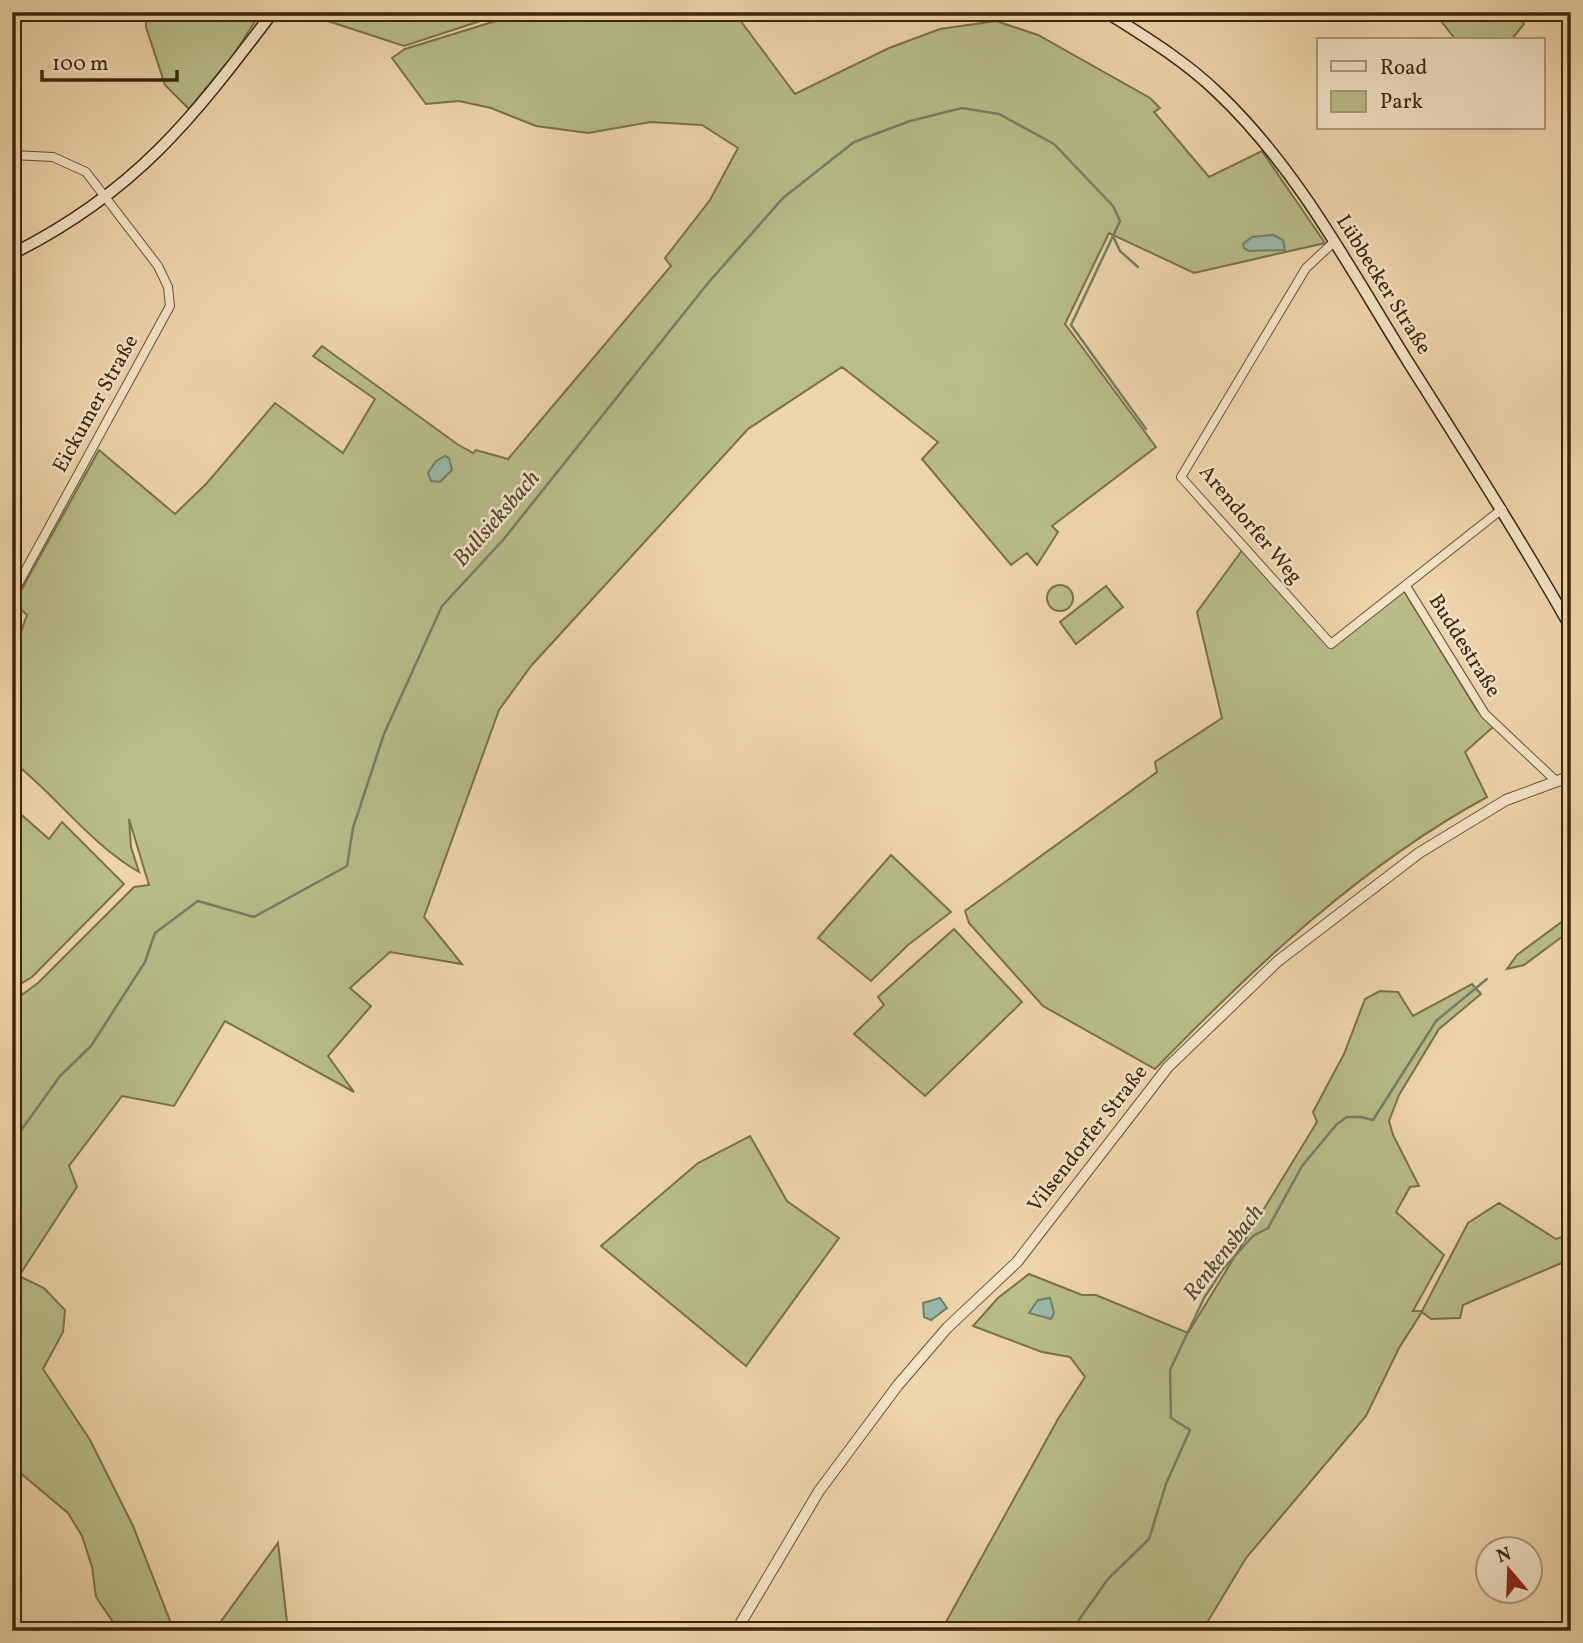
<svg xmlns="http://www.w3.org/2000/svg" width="1583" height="1643" font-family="Vollkorn,serif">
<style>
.green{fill:#b8bd8a;stroke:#7a714a;stroke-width:2}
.water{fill:#9ab9a9;stroke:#747e69;stroke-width:2}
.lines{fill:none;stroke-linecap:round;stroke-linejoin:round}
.stream{stroke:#747e69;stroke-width:2.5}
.minor-casing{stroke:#685132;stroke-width:10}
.tertiary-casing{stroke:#685132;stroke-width:12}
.secondary-casing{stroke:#3b2509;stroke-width:13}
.minor{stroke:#f5e4c9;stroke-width:8}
.tertiary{stroke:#f5e4c9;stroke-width:10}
.secondary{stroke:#f5e4c9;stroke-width:10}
.labels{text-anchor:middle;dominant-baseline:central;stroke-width:5;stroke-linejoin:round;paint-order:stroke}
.street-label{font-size:21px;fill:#3b2509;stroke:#f5e4c9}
.water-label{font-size:23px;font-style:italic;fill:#534a31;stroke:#f5e4c9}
</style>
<rect width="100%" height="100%" fill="#efd5ac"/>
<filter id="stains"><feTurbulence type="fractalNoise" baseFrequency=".00286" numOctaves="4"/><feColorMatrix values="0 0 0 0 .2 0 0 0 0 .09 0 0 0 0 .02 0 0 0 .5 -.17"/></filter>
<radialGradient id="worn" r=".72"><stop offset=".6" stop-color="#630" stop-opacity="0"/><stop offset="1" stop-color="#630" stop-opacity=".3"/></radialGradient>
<!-- green -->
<path class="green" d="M146,12H261L234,54L189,109L165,85L146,27Z
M300,12H508L404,46Z
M525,12H734L795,94L889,48L940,29L996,21L1038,35L1150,98L1160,108L1154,112L1209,177L1262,151L1325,243L1194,273L1109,233L1065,324L1156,447L1052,526L1058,532L1037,565L1027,553L1011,565L922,459L938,442L842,367L748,429L531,666L499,710L424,917L462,964L390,952L350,988L371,1006L328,1056L354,1092L225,1021L174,1106L122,1096L69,1166L77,1187L19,1276L44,1288L65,1310L63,1332L43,1369L90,1440L133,1526L174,1631H119L96,1597L92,1567L82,1536L68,1513L12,1466V1002L38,983L134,887L149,885L129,819L131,847L139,872C89,843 56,795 12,761V657L27,615L14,603L99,450L175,514L207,483L275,403L343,453L375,399L313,356L322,346L457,444L473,453L476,450L508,459L671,266L665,258L710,200L738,148L702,125L651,122L588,133L536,126L491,108L459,101L426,104L392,58L405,49Z
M1434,12H1516L1524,24L1511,40H1456Z
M1246,545L1332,640L1401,586L1477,710L1493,727L1465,752L1487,797C1362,865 1254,967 1155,1069L1043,1006L969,923L965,911L1157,772L1155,762L1222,718L1197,612Z
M1047 598a13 13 0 1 1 26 0a13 13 0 1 1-26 0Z
M1106,586L1123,607L1076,644L1060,622Z
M16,810L49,839L62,822L124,884L32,977L12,989V814Z
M891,855L951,912L908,945L871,981L818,938Z
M1571,915V930L1524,965L1507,969L1517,955Z
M954,929L1022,1002L925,1096L854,1034L884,1005L878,997Z
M1472,984L1481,994L1439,1029L1399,1095L1389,1121L1393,1135L1419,1186L1410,1187L1396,1212L1444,1255L1413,1311H1422L1468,1223L1499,1203L1556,1239L1571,1234V1259L1463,1305L1460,1318L1431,1319L1422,1312L1399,1348L1366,1416L1246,1558L1202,1631H941L1058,1419L1085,1377L1070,1357L1042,1352L973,1326L998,1298L1029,1274L1082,1295H1096L1188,1333L1317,1122L1313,1112L1344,1054L1365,999L1380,991L1398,992L1413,1016Z
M750,1136L787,1201L839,1238L746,1366L601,1246L698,1163Z
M278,1543L288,1631H214Z"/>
<!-- water -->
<path class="water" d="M1273,235L1283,240L1285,250L1249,251L1244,248L1243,244L1252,237Z
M445,456L449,458L452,470L440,482L431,481L428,473L436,461Z
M940,1298L947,1308L931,1320L924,1317L923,1303Z
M1050,1298L1054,1313L1051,1319L1029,1313L1038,1300Z"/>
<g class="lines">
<!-- stream -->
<path class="stream" d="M1113,236L1071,325L1146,429
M12,1143L60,1076L91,1046L145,962L155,933L198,901L254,917L347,866L353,828L384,734L442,606L503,540L708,283L783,198L854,142L910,121L962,108L999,114L1054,144L1113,206L1120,221L1113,236L1120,251L1138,267
M1071,1631L1108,1579L1149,1539L1166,1484L1190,1430L1171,1418L1170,1370L1204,1298L1223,1269L1253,1236L1268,1228L1302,1166L1337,1124L1347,1117H1361L1373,1120L1436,1021L1487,979"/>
<!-- minor casing -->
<g class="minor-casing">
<path id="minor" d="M12,155L53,157L86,172L158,266L168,287L170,306L12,595
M1334,242L1306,268L1181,477L1331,644L1502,509
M1406,586L1485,714L1555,780"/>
</g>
<!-- tertiary casing -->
<g class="tertiary-casing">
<path id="tertiary" d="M736,1631L819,1491L898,1385L947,1328L1017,1262L1168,1067L1278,961L1419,853L1506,800L1571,776"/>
</g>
<!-- secondary casing -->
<g class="secondary-casing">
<path id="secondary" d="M1106,12C1145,37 1184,60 1218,93C1299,170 1351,271 1410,365C1465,452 1520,538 1571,628
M12,254C136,192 192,119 273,12"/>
</g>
<!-- minor -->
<use href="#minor" class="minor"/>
<!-- tertiary -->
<use href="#tertiary" class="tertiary"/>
<!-- secondary -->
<use href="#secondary" class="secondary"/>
</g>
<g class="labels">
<!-- street labels -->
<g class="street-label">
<text transform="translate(1383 285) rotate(58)">Lübbecker Straße</text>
<text transform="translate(96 404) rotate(-61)">Eickumer Straße</text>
<text transform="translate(1250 525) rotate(50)">Arendorfer Weg</text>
<text transform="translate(1464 646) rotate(58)">Buddestraße</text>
<text transform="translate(1088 1139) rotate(-52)">Vilsendorfer Straße</text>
</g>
<!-- water labels -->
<g class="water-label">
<text transform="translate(497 519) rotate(-49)">Bullsieksbach</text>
<text transform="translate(1224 1253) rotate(-52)">Renkensbach</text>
</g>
</g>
<!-- margin -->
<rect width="1583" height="1643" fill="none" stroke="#efd5ac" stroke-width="42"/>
<rect x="14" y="14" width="1555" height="1615" fill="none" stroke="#3b2509" stroke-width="3.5"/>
<rect x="21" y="21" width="1541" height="1601" fill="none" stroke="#3b2509" stroke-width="2"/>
<!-- legend -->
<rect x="1317" y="38" width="228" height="91" fill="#f5e4c9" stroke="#ab987c" stroke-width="2"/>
<rect x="1331" y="61" width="35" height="10" fill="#f5e4c9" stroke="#ab987c" stroke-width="2"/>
<text x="1380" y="74" font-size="21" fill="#3b2509">Road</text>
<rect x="1331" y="91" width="35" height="21" fill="#b8bd8a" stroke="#ab987c" stroke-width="2"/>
<text x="1380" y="108" font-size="21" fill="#3b2509">Park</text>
<!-- north arrow -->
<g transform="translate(1509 1570) rotate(341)"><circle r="33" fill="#f5e4c9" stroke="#ab987c" stroke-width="2"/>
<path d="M0-5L12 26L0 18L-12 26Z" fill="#8f2418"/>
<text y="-10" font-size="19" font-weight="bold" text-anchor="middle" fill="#3b2509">N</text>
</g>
<!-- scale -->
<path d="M42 70v10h135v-10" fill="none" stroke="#3b2509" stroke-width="3.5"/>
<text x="52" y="70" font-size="21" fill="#3b2509" stroke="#f5e4c9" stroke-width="5" paint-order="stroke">100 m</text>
<rect width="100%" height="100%" filter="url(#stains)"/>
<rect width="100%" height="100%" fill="url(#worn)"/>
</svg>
